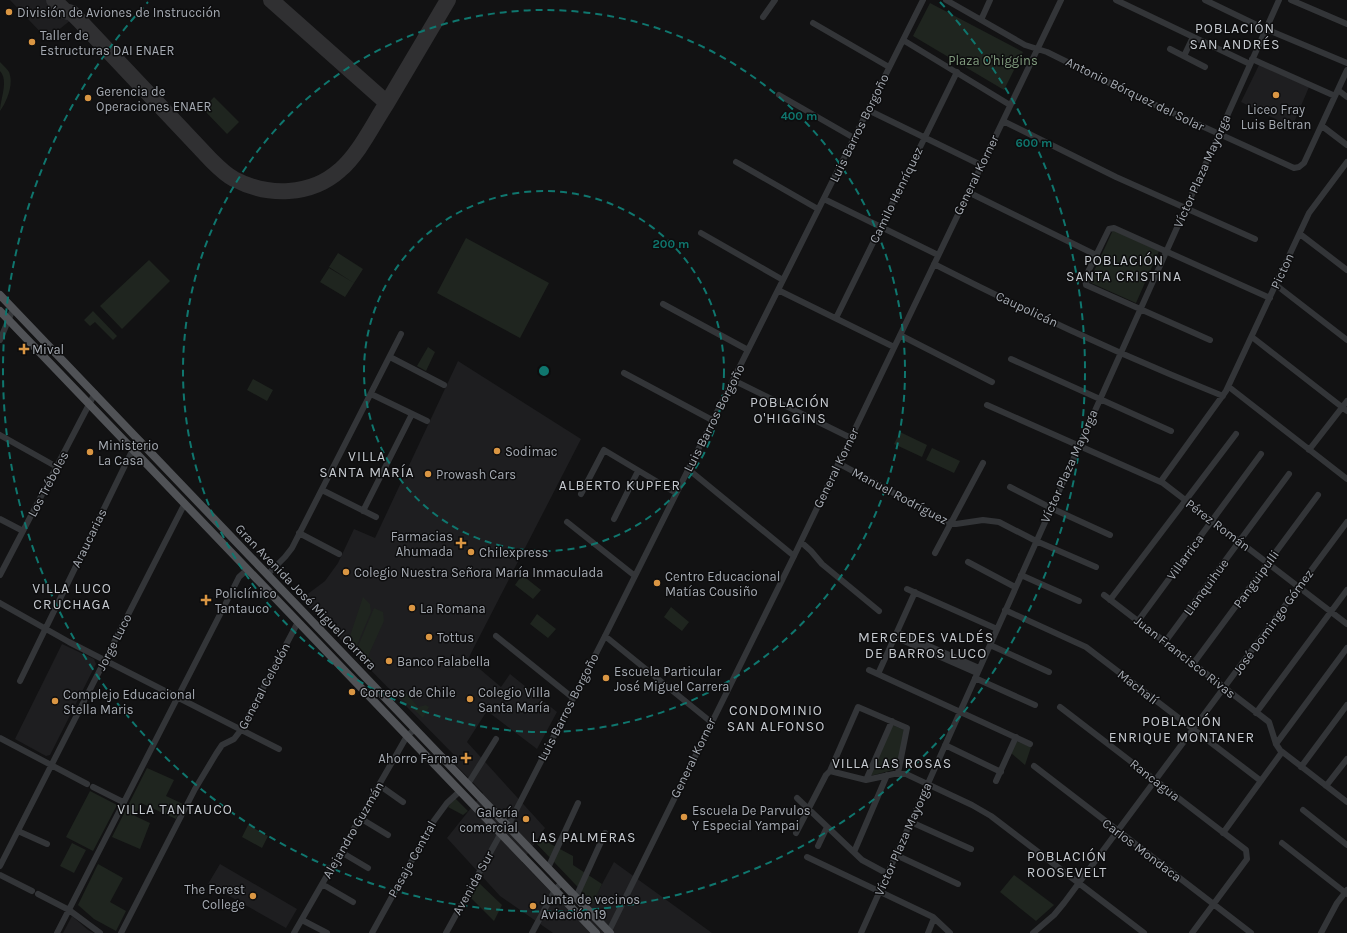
<svg xmlns="http://www.w3.org/2000/svg" width="1347" height="933" font-family="Karla,sans-serif">
<style>
.built{fill:#1e1e20}
.green{fill:#1f251f}
.lines{fill:none;stroke-linecap:round;stroke-linejoin:round}
.taxiway{stroke:#303032;stroke-width:16}
.minor{stroke:#333538;stroke-width:6}
.major{stroke:#505256;stroke-width:8}
.ring{fill:none;stroke:#0f766e;stroke-width:2;stroke-dasharray:7 5}
.poi-dot{fill:#da9643;stroke:#0d0d0e;stroke-width:1.5}
.labels{text-anchor:middle;dominant-baseline:central;stroke-width:3;stroke-linejoin:round;paint-order:stroke}
.poi-label{font-size:13px;fill:#a5aab2;stroke:#0d0d0e;text-anchor:start}
.park-label{font-size:13px;fill:#809b7e;stroke:#0d0d0e}
.street-label{font-size:13px;fill:#a5aab2;stroke:#0d0d0e}
.neighbourhood-label{font-size:14px;letter-spacing:1px;fill:#c5c9cf;stroke:#0d0d0e}
.centre{fill:#0f766e;stroke:#0d0d0e;stroke-width:2}
.ring-label{font-size:12px;text-anchor:middle;font-weight:bold;fill:#0f766e;stroke:#0d0d0e;stroke-width:3;stroke-linejoin:round;paint-order:stroke}
</style>
<rect width="100%" height="100%" fill="#121213"/>
<!-- built -->
<path class="built" d="M10,0H60L76,16L47,39Z
M1259,65L1309,87L1292,127L1241,102Z
M458,361L581,439L468,659L501,687L510,674L557,712L537,749L487,711L467,742L545,828L522,862L581,923L614,862L712,933H553L500,896L447,838L483,793L454,763L457,758L301,599L325,581L338,563L354,529L375,538Z
M62,644L94,659L96,664L50,755L46,756L15,739Z
M220,864L297,909L286,928L208,884Z
M72,916L88,930L94,933H63Z"/>
<!-- green -->
<path class="green" d="M930,3L1023,52L1004,90L913,36Z
M0,62C3,65 7,69 9,72C14,84 7,101 0,111C0,99 9,81 0,71Z
M214,97L239,122L227,134L203,109Z
M1113,230L1159,251L1136,303L1089,282Z
M466,238L549,283L520,338L437,293Z
M338,253L363,269L354,283L329,267Z
M149,260L170,281L122,329L100,306Z
M329,268L354,283L345,297L320,282Z
M93,311L117,336L113,340L95,322L90,326L84,320Z
M428,347L435,352L426,371L417,366Z
M253,379L273,390L267,401L247,390Z
M900,432L927,445L922,457L894,444Z
M932,448L960,461L954,473L926,460Z
M522,575L541,590L533,599L515,585Z
M363,597L370,604L371,612L355,650L348,642Z
M671,607L689,622L682,631L664,617Z
M374,608L383,612L384,621L368,656L372,659L368,665L356,651Z
M537,614L556,629L548,638L530,624Z
M403,689L418,707L426,705L429,707L423,718L397,694Z
M892,725L905,730L897,769L870,776Z
M1016,741L1031,747L1025,765L1011,753Z
M147,768L174,780L166,796L183,804L176,819L141,803L135,816L150,823L140,849L112,837Z
M90,791L117,805L93,851L66,837Z
M455,798L468,811L463,815L448,807Z
M248,825L268,836L262,848L242,837Z
M537,840L543,842L545,841L573,856V865L602,884L593,903L535,842Z
M72,843L86,850L74,873L60,866Z
M98,864L123,878L110,902L126,911L116,931L94,919L78,905Z
M1014,875L1054,905L1036,921L1000,892Z
M479,883L502,905L494,921L470,897Z"/>
<g class="lines">
<!-- taxiway -->
<path class="taxiway" d="M54,0L65,11L72,13L79,20L211,160C218,167 226,175 234,179C268,197 311,196 340,170C359,154 373,124 387,103
M271,0L387,103L448,0"/>
<!-- minor -->
<path class="minor" d="M946,0L1025,45L1047,52L1138,97L1294,168L1299,167L1304,163L1347,70
M1116,0L1250,64
M1205,0L1261,27L1347,63
M1291,0L1347,24
M763,17L775,0
M981,20L990,0
M813,23L889,67
M903,40L1010,105
M1170,49L1205,67
M1184,56L1193,37
M1252,59L1335,96
M1338,90L1347,97
M779,95L854,138
M868,110L981,165
M1003,121L1116,177L1255,239
M1322,126L1347,145
M736,162L818,209
M968,192L1096,255
M824,199L938,255
M701,233L783,280
M1300,234L1347,270
M934,264C1028,312 1125,357 1223,396
M1276,285L1347,340
M778,290L894,347
M663,304L748,350
M836,318L957,72
M900,335L992,382
M1252,337L1347,411
M0,340L13,309
M1210,340L1086,285L1085,278L1109,229L1114,228L1270,298
M390,357L444,385
M1011,359L1171,431
M624,373L712,420
M733,380L851,438
M1229,387L1347,479
M371,394L427,421
M987,405L1163,483L1347,624
M0,435L57,467
M1309,450L1347,401
M838,463L948,522L956,524L983,520L999,522L1036,541L1096,567
M688,469L794,556
M1161,481L1226,391L1309,213L1347,162
M1010,487L1051,508L1110,535
M322,490L376,517
M581,494L604,450L676,493
M363,511L412,414
M0,519L23,531
M614,519L638,471
M567,522L635,576
M299,533L339,554
M801,542L811,551L822,564L879,611
M935,553L983,463
M968,562L1015,587
M268,574L285,557L292,548L401,334
M0,575L95,393
M1021,575L1079,601
M907,589L997,629
M1104,595L1269,722L1276,744L1280,750L1347,802
M1110,600L1236,434
M0,603L69,642L279,749
M1005,610L1086,647L1261,781
M1138,621L1261,454
M897,632L979,668
M496,636L573,698
M605,636L711,722
M895,637L977,673
M1165,642L1289,474
M990,645L1049,672
M1193,664L1318,495
M869,670L1030,744
M878,674L915,592
M975,678L1035,705
M20,681L133,449L141,441
M1060,707L1246,850L1247,859L1192,933
M1256,713L1347,590
M0,738L87,784
M1276,744L1347,648
M945,745L1001,772
M1034,766L1251,933
M1301,767L1347,705
M830,771L866,780L894,774H906L972,805L991,816L1144,933
M866,780L892,721
M996,781L1016,737
M468,784L496,739
M379,785L403,802
M1326,786L1347,759
M93,787L123,802
M797,798L862,860L888,874
M1303,810L1347,845
M360,818L388,835
M911,822L971,849
M18,831L47,844
M796,833L826,775L830,771L858,707L907,728L898,773
M1223,833L1282,752
M1282,843L1347,894
M818,846L827,827
M341,852L368,868
M854,852L887,775
M896,855L958,884
M807,857L933,917L950,933
M0,866L185,503
M548,868L578,803
M0,875L32,891
M322,884L353,902
M38,894L69,910L100,933
M576,897L605,833
M302,920L327,933
M57,933L232,591L239,577L248,569
M121,933L195,789L216,754L222,745L234,739L241,730L298,622
M294,933L407,736L415,729
M372,933L433,822L447,803L460,791
M446,933L501,833L508,826L605,636L923,0
M532,933L555,890L562,882
M608,933L794,556L1061,0
M861,933L1279,0
M928,933L934,918
M1033,933L1054,915L1064,903L1347,522
M1321,933L1337,903L1347,890"/>
<!-- major -->
<path class="major" d="M0,295L610,933
M0,311L596,933"/>
</g>
<!-- distance rings -->
<g class="ring">
<circle cx="544" cy="371" r="180"/>
<circle cx="544" cy="371" r="361"/>
<path d="M940 2A541 541 0 1 1 148 2"/>
</g>
<!-- markers -->
<g class="poi-dot">
<circle cx="9" cy="12" r="4"/>
<circle cx="32" cy="42" r="4"/>
<circle cx="1276" cy="95" r="4"/>
<circle cx="88" cy="98" r="4"/>
<path d="M22 343h4v4h4v4h-4v4h-4v-4h-4v-4h4z"/>
<circle cx="497" cy="451" r="4"/>
<circle cx="90" cy="452" r="4"/>
<circle cx="428" cy="474" r="4"/>
<path d="M459 537h4v4h4v4h-4v4h-4v-4h-4v-4h4z"/>
<circle cx="471" cy="552" r="4"/>
<circle cx="346" cy="572" r="4"/>
<circle cx="657" cy="583" r="4"/>
<path d="M204 594h4v4h4v4h-4v4h-4v-4h-4v-4h4z"/>
<circle cx="412" cy="608" r="4"/>
<circle cx="429" cy="637" r="4"/>
<circle cx="389" cy="661" r="4"/>
<circle cx="606" cy="678" r="4"/>
<circle cx="352" cy="692" r="4"/>
<circle cx="470" cy="699" r="4"/>
<circle cx="55" cy="701" r="4"/>
<path d="M464 752h4v4h4v4h-4v4h-4v-4h-4v-4h4z"/>
<circle cx="684" cy="817" r="4"/>
<circle cx="526" cy="819" r="4"/>
<circle cx="253" cy="896" r="4"/>
<circle cx="533" cy="906" r="4"/>
</g>
<g class="labels">
<!-- poi labels -->
<g class="poi-label">
<text x="17" y="12">División de Aviones de Instrucción</text>
<text x="40" y="35">Taller de<tspan x="40" dy="15">Estructuras DAI ENAER</tspan></text>
<text x="96" y="91">Gerencia de<tspan x="96" dy="15">Operaciones ENAER</tspan></text>
<text x="1276" y="109" text-anchor="middle">Liceo Fray<tspan x="1276" dy="15">Luis Beltran</tspan></text>
<text x="32" y="349">Mival</text>
<text x="98" y="445">Ministerio<tspan x="98" dy="15">La Casa</tspan></text>
<text x="505" y="451">Sodimac</text>
<text x="436" y="474">Prowash Cars</text>
<text x="453" y="536" text-anchor="end">Farmacias<tspan x="453" dy="15">Ahumada</tspan></text>
<text x="479" y="552">Chilexpress</text>
<text x="354" y="572">Colegio Nuestra Señora María Inmaculada</text>
<text x="665" y="576">Centro Educacional<tspan x="665" dy="15">Matías Cousiño</tspan></text>
<text x="215" y="593">Policlínico<tspan x="215" dy="15">Tantauco</tspan></text>
<text x="420" y="608">La Romana</text>
<text x="437" y="637">Tottus</text>
<text x="397" y="661">Banco Falabella</text>
<text x="614" y="671">Escuela Particular<tspan x="614" dy="15">José Miguel Carrera</tspan></text>
<text x="360" y="692">Correos de Chile</text>
<text x="478" y="692">Colegio Villa<tspan x="478" dy="15">Santa María</tspan></text>
<text x="63" y="694">Complejo Educacional<tspan x="63" dy="15">Stella Maris</tspan></text>
<text x="458" y="758" text-anchor="end">Ahorro Farma</text>
<text x="692" y="810">Escuela De Parvulos<tspan x="692" dy="15">Y Especial Yampai</tspan></text>
<text x="518" y="812" text-anchor="end">Galería<tspan x="518" dy="15">comercial</tspan></text>
<text x="245" y="889" text-anchor="end">The Forest<tspan x="245" dy="15">College</tspan></text>
<text x="541" y="899">Junta de vecinos<tspan x="541" dy="15">Aviación 19</tspan></text>
</g>
<!-- park labels -->
<g class="park-label">
<text x="993" y="60">Plaza O'higgins</text>
</g>
<!-- street labels -->
<g class="street-label">
<text transform="translate(1135 94) rotate(26)">Antonio Bórquez del Solar</text>
<text transform="translate(859 128) rotate(-64)">Luis Barros Borgoño</text>
<text transform="translate(1202 171) rotate(-66)">Víctor Plaza Mayorga</text>
<text transform="translate(976 175) rotate(-64)">General Korner</text>
<text transform="translate(896 195) rotate(-64)">Camilo Henríquez</text>
<text transform="translate(1282 271) rotate(-65)">Picton</text>
<text transform="translate(1027 309) rotate(25)">Caupolicán</text>
<text transform="translate(714 418) rotate(-63)">Luis Barros Borgoño</text>
<text transform="translate(1069 466) rotate(-66)">Víctor Plaza Mayorga</text>
<text transform="translate(836 468) rotate(-64)">General Korner</text>
<text transform="translate(48 484) rotate(-62)">Los Tréboles</text>
<text transform="translate(900 496) rotate(28)">Manuel Rodríguez</text>
<text transform="translate(1218 525) rotate(37)">Pérez Román</text>
<text transform="translate(89 538) rotate(-64)">Araucarias</text>
<text transform="translate(1185 557) rotate(-54)">Villarrica</text>
<text transform="translate(1256 579) rotate(-54)">Panguipulli</text>
<text transform="translate(1206 587) rotate(-54)">Llanquihue</text>
<text transform="translate(306 597) rotate(46)">Gran Avenida José Miguel Carrera</text>
<text transform="translate(1273 622) rotate(-54)">José Domingo Gómez</text>
<text transform="translate(114 642) rotate(-63)">Jorge Luco</text>
<text transform="translate(1185 657) rotate(38)">Juan Francisco Rivas</text>
<text transform="translate(264 686) rotate(-62)">General Celedón</text>
<text transform="translate(1138 687) rotate(38)">Machalí</text>
<text transform="translate(568 707) rotate(-63)">Luis Barros Borgoño</text>
<text transform="translate(693 758) rotate(-64)">General Korner</text>
<text transform="translate(1155 780) rotate(38)">Rancagua</text>
<text transform="translate(353 830) rotate(-60)">Alejandro Guzmán</text>
<text transform="translate(903 839) rotate(-66)">Víctor Plaza Mayorga</text>
<text transform="translate(1142 850) rotate(37)">Carlos Mondaca</text>
<text transform="translate(412 859) rotate(-61)">Pasaje Central</text>
<text transform="translate(473 883) rotate(-61)">Avenida Sur</text>
</g>
<!-- neighbourhood labels -->
<g class="neighbourhood-label">
<text x="1235" y="28">POBLACIÓN<tspan x="1235" dy="16">SAN ANDRÉS</tspan></text>
<text x="1124" y="260">POBLACIÓN<tspan x="1124" dy="16">SANTA CRISTINA</tspan></text>
<text x="790" y="402">POBLACIÓN<tspan x="790" dy="16">O'HIGGINS</tspan></text>
<text x="367" y="456">VILLA<tspan x="367" dy="16">SANTA MARÍA</tspan></text>
<text x="620" y="485">ALBERTO KUPFER</text>
<text x="72" y="588">VILLA LUCO<tspan x="72" dy="16">CRUCHAGA</tspan></text>
<text x="926" y="637">MERCEDES VALDÉS<tspan x="926" dy="16">DE BARROS LUCO</tspan></text>
<text x="776" y="710">CONDOMINIO<tspan x="776" dy="16">SAN ALFONSO</tspan></text>
<text x="1182" y="721">POBLACIÓN<tspan x="1182" dy="16">ENRIQUE MONTANER</tspan></text>
<text x="892" y="763">VILLA LAS ROSAS</text>
<text x="175" y="809">VILLA TANTAUCO</text>
<text x="584" y="837">LAS PALMERAS</text>
<text x="1067" y="856">POBLACIÓN<tspan x="1067" dy="16">ROOSEVELT</tspan></text>
</g>
</g>
<circle cx="544" cy="371" r="6" class="centre"/>
<g class="ring-label">
<text x="799" y="120">400 m</text>
<text x="1034" y="147">600 m</text>
<text x="671" y="248">200 m</text>
</g>
</svg>
